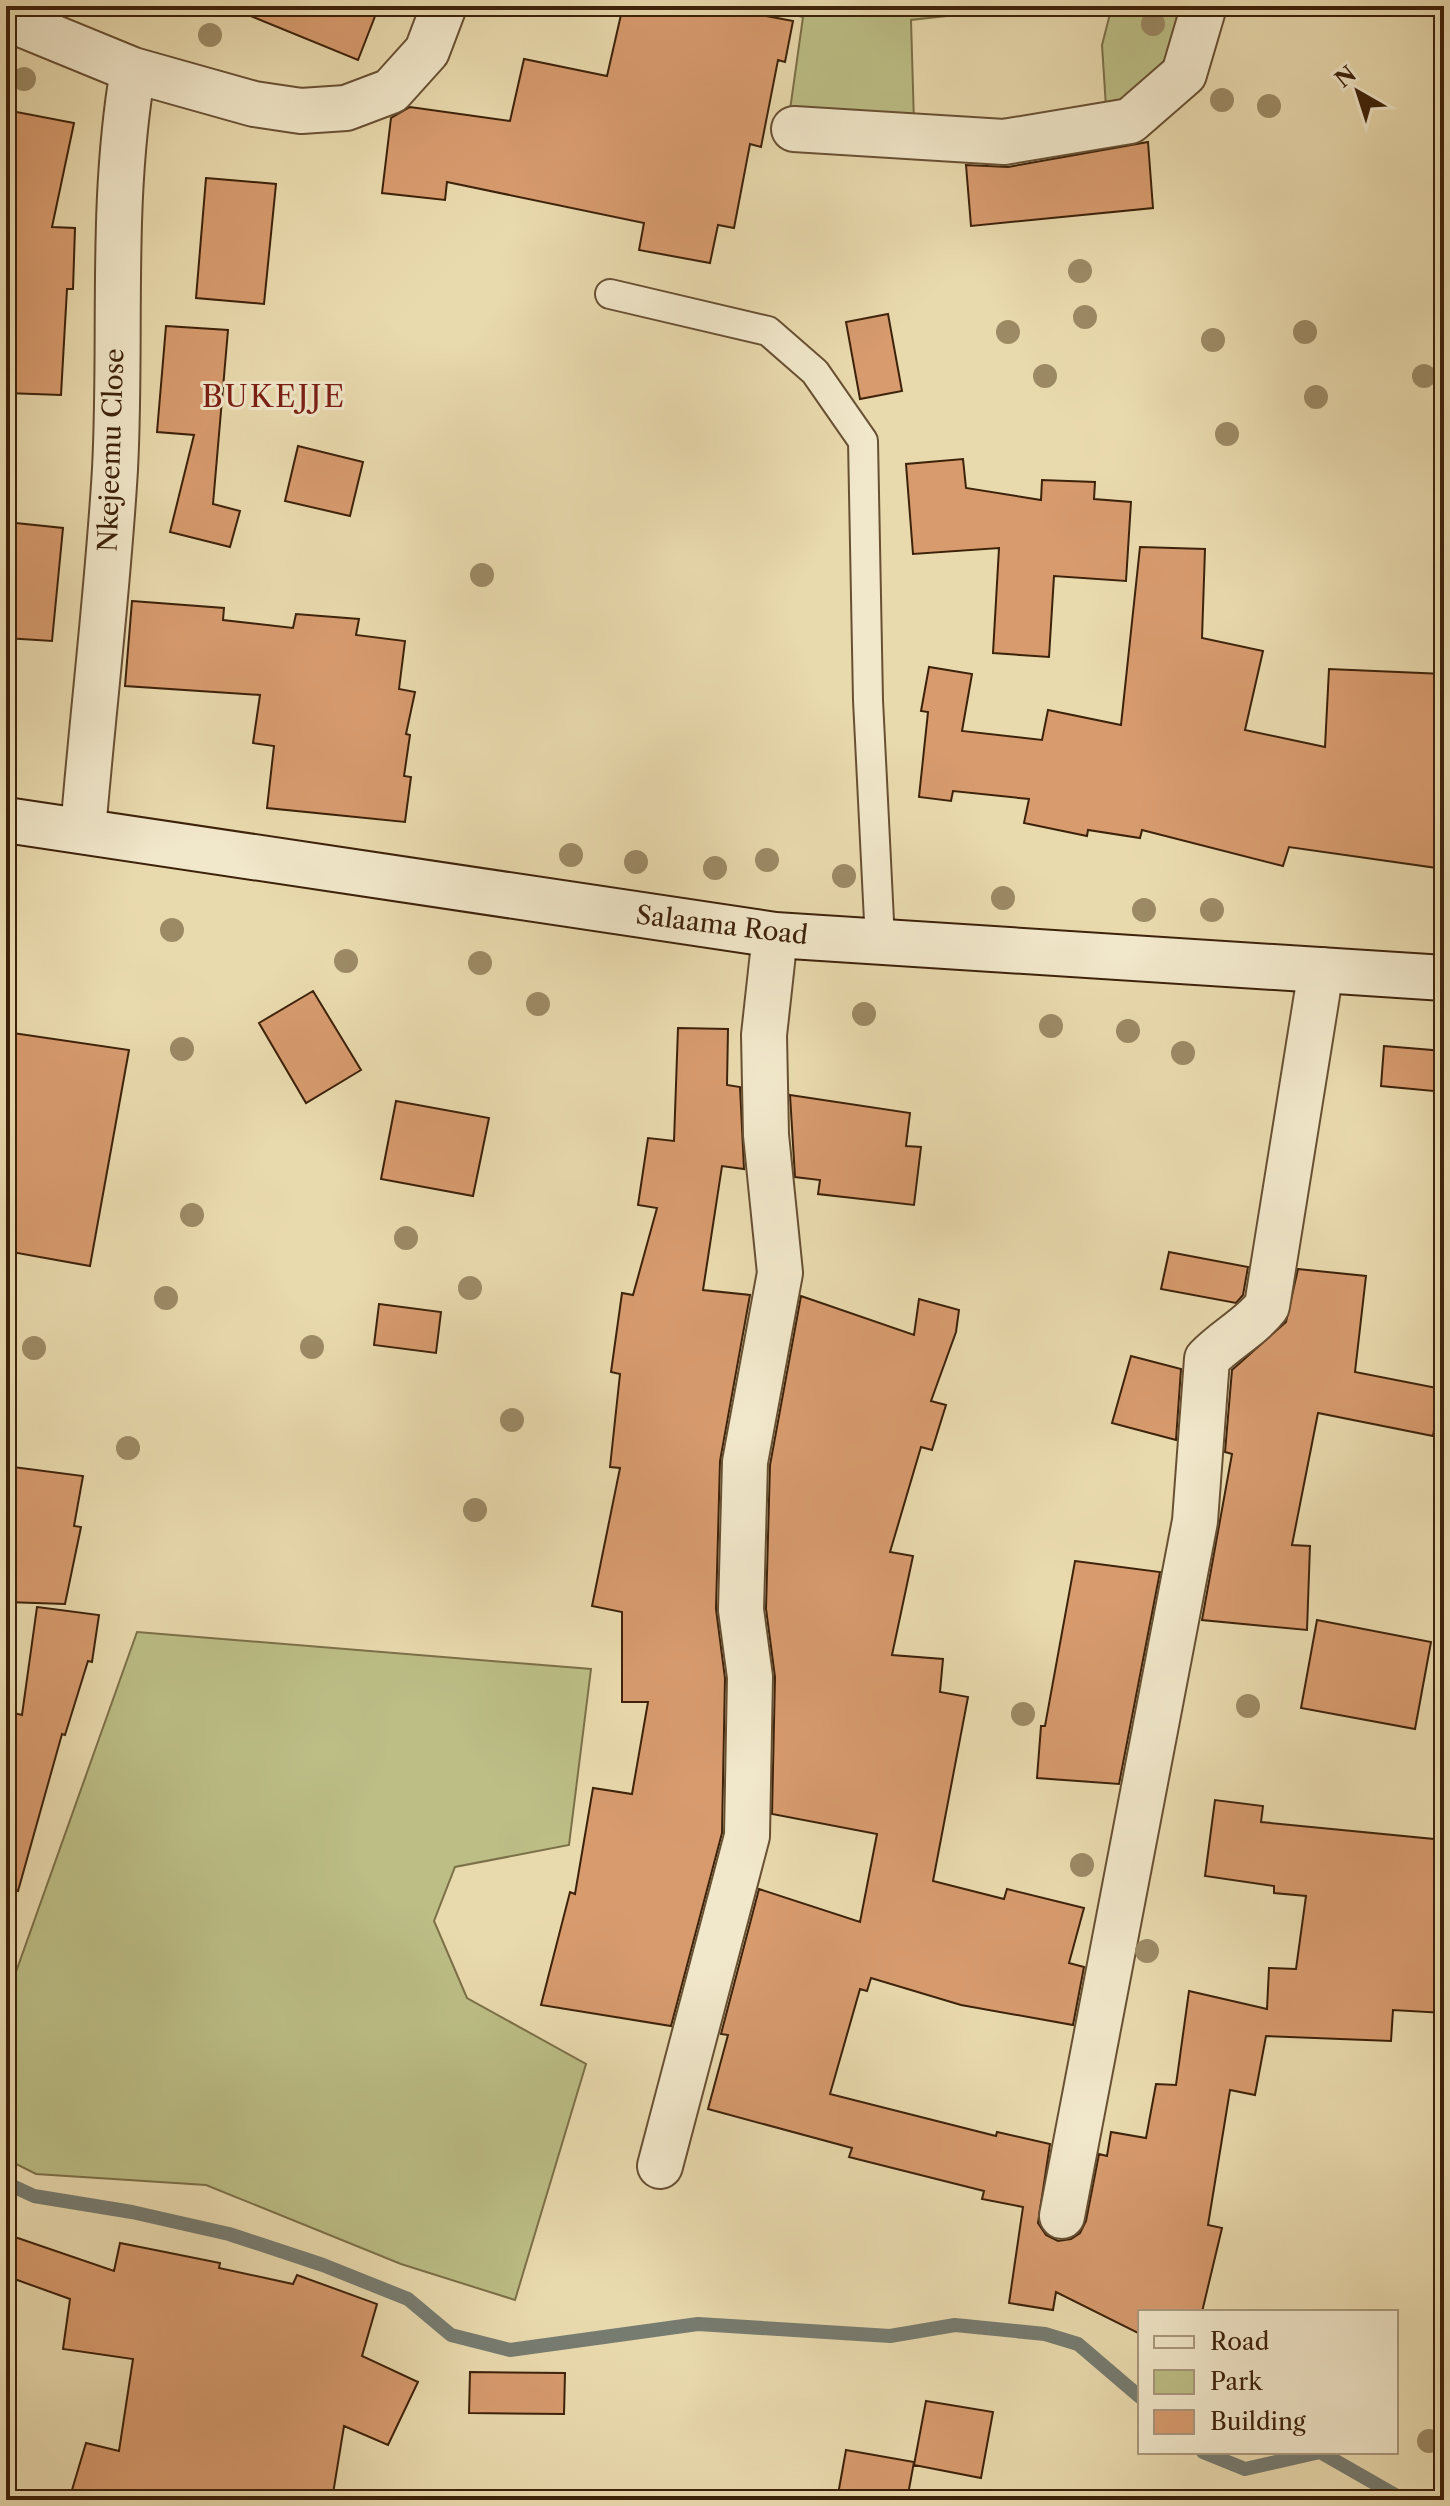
<svg xmlns="http://www.w3.org/2000/svg" width="1450" height="2506" font-family="'Libre Caslon Text',serif">
<style>
.green{fill:#bcbe86;stroke:#7c7048;stroke-width:2}
.lines{fill:none;stroke-linecap:round;stroke-linejoin:round}
.stream{stroke:#777c71;stroke-width:14}
.building{fill:#d79b6e;stroke:#3d220a;stroke-width:2}
.lane-casing{stroke:#685033;stroke-width:32}
.street-casing{stroke:#685033;stroke-width:48}
.secondary-casing{stroke:#3d220a;stroke-width:48}
.lane{stroke:#f1e7ca;stroke-width:28}
.street{stroke:#f1e7ca;stroke-width:44}
.secondary{stroke:#f1e7ca;stroke-width:44}
.tree{fill:#9c8a65}
.labels{text-anchor:middle;dominant-baseline:central;stroke-width:6;stroke-linejoin:round;paint-order:stroke}
.street-label{font-size:26px;fill:#3d220a;stroke:#f1e7ca}
.quarter-label{font-size:30px;letter-spacing:2px;fill:#7a1f14;stroke:#f1e7ca}
</style>
<rect width="100%" height="100%" fill="#e9daae"/>
<filter id="stains"><feTurbulence type="fractalNoise" baseFrequency=".0025" numOctaves="4"/><feColorMatrix values="0 0 0 0 .2 0 0 0 0 .09 0 0 0 0 .02 0 0 0 .5 -.17"/></filter>
<radialGradient id="worn" r=".72"><stop offset=".6" stop-color="#630" stop-opacity="0"/><stop offset="1" stop-color="#630" stop-opacity=".3"/></radialGradient>
<!-- green -->
<path class="green" d="M1035,6L911,20L914,123L790,110L803,17L759,7Z
M1112,6H1196L1177,71L1132,108L1106,107L1102,45Z
M137,1632L591,1669L569,1845L455,1867L434,1921L467,1998L586,2064L515,2300L401,2264L206,2185L36,2174L6,2159V2000Z"/>
<g class="lines">
<!-- stream -->
<path class="stream" d="M6,2183L34,2196L132,2212L229,2234L323,2265L408,2299L451,2335L510,2350L698,2324L890,2336L955,2325L1045,2334L1078,2344L1140,2397
M1203,2452L1245,2469L1320,2452L1404,2500"/>
</g>
<!-- building -->
<path class="building" d="M226,6H379L358,60Z
M623,6H714L793,21L785,62L778,60L761,147L750,144L734,228L718,225L710,263L639,250L644,223L447,182L445,200L382,193L391,118L410,107L510,121L524,59L607,76Z
M6,110L74,123L52,227L75,228L73,289H67L61,395L6,393Z
M1148,142L1153,208L971,226L966,165L1008,167Z
M206,178L276,184L264,304L196,298Z
M888,314L902,391L860,399L846,322Z
M166,326L228,330L213,504L240,511L230,547L170,532L194,435L157,432Z
M298,446L363,462L350,516L285,501Z
M963,459L966,488L1041,500L1042,480L1095,482L1094,499L1131,502L1126,581L1054,576L1049,657L993,653L999,548L913,554L906,464Z
M6,522L63,528L52,641L6,638Z
M1140,547L1205,549L1202,638L1263,651L1245,730L1325,747L1329,669L1444,674V869L1289,847L1283,866L1142,830L1140,838L1088,830L1087,836L1024,823L1029,799L953,791L951,801L919,797L928,712L921,711L929,667L972,674L962,731L1042,740L1048,710L1121,725Z
M132,601L224,608L223,620L293,628L296,614L359,619L356,635L405,641L399,689L415,692L406,734L410,735L404,776L411,777L405,822L267,808L274,746L253,743L260,695L125,686Z
M313,991L361,1070L306,1103L259,1023Z
M678,1028L728,1029L727,1085L740,1087L744,1169L722,1166L703,1290L750,1295L720,1461L716,1609L725,1678L722,1833L671,2026L541,2005L570,1892L575,1894L593,1788L632,1794L648,1702H622V1612L592,1606L620,1468L610,1467L620,1374L611,1372L622,1293L633,1295L657,1208L638,1205L648,1138L674,1141Z
M6,1032L129,1050L90,1266L6,1251V1129L13,1086L6,1085Z
M1384,1046L1444,1051V1092L1381,1086Z
M790,1095L910,1113L906,1146L921,1147L914,1205L818,1194L820,1180L795,1177Z
M396,1101L489,1118L473,1196L381,1179Z
M1169,1252L1248,1267L1243,1295L1236,1303L1161,1289Z
M1298,1269L1366,1276L1355,1372L1442,1389L1433,1436L1318,1413L1292,1545L1310,1546L1307,1630L1202,1620L1232,1454L1225,1452L1232,1370L1286,1322Z
M801,1296L914,1335L919,1299L959,1310L956,1332L931,1401L946,1405L932,1450L921,1447L890,1552L913,1556L892,1655L943,1659L940,1692L968,1697L933,1881L1004,1899L1007,1889L1084,1908L1069,1963L1084,1967L1073,2025L961,2005L871,1978L867,1991L860,1989L830,2094L996,2136L997,2132L1050,2144L1038,2223L1046,2235L1058,2241L1071,2239L1080,2233L1086,2221L1099,2154L1107,2156L1111,2132L1146,2138L1156,2084L1176,2085L1189,1991L1267,2009L1269,1968L1296,1969L1306,1896L1274,1893V1886L1205,1876L1215,1800L1263,1806L1261,1822L1444,1840V2013L1393,2010L1391,2041L1266,2036L1255,2095L1230,2090L1208,2225L1222,2228L1202,2312H1140V2334L1056,2292L1053,2310L1009,2303L1023,2207L982,2199L984,2191L849,2157L852,2148L708,2109L728,2035L721,2034L759,1889L860,1922L877,1834L772,1814L775,1677L766,1609L770,1465Z
M379,1304L441,1312L436,1353L374,1345Z
M1131,1356L1181,1369L1176,1440L1112,1423Z
M13,1467L83,1476L74,1526L81,1527L65,1604L6,1602V1512Z
M1075,1561L1160,1572L1119,1784L1037,1778L1041,1726H1045Z
M37,1607L99,1615L92,1662L88,1661L65,1735L62,1734L18,1891L6,1889V1711L22,1715Z
M1317,1620L1431,1642L1415,1729L1301,1708Z
M6,2234L114,2271L120,2243L220,2263L219,2268L293,2284L297,2275L377,2304L362,2356L418,2382L388,2445L344,2426L332,2500H69L86,2443L119,2451L133,2359L63,2349L70,2299L6,2276Z
M470,2372L565,2373L564,2414L469,2413Z
M926,2401L993,2412L981,2478L914,2465Z
M846,2450L914,2462L907,2500H837Z"/>
<g class="lines">
<!-- lane casing -->
<g class="lane-casing">
<path id="lane" d="M610,294L768,331L815,372L863,441L868,700L880,941"/>
</g>
<!-- street casing -->
<g class="street-casing">
<path id="street" d="M6,18L133,70L254,104L301,111L346,108L391,91L427,51L444,6
M794,129L1004,142L1130,121L1184,74L1204,6
M83,831C93,710 108,589 115,469C122,334 110,205 133,70
M660,2166L747,1836L750,1677L741,1610L745,1462L780,1273L766,1135L764,1035L775,935
M1062,2216L1195,1521L1207,1359C1226,1339 1250,1328 1267,1306L1321,970"/>
</g>
<!-- secondary casing -->
<g class="secondary-casing">
<path id="secondary" d="M6,820L775,935L1444,978"/>
</g>
<!-- lane -->
<use href="#lane" class="lane"/>
<!-- street -->
<use href="#street" class="street"/>
<!-- secondary -->
<use href="#secondary" class="secondary"/>
</g>
<!-- trees -->
<g class="tree">
<circle cx="1153" cy="24" r="12"/>
<circle cx="210" cy="35" r="12"/>
<circle cx="24" cy="79" r="12"/>
<circle cx="1222" cy="100" r="12"/>
<circle cx="1269" cy="106" r="12"/>
<circle cx="1080" cy="271" r="12"/>
<circle cx="1085" cy="317" r="12"/>
<circle cx="1008" cy="332" r="12"/>
<circle cx="1305" cy="332" r="12"/>
<circle cx="1213" cy="340" r="12"/>
<circle cx="1045" cy="376" r="12"/>
<circle cx="1424" cy="376" r="12"/>
<circle cx="1316" cy="397" r="12"/>
<circle cx="1227" cy="434" r="12"/>
<circle cx="482" cy="575" r="12"/>
<circle cx="571" cy="855" r="12"/>
<circle cx="767" cy="860" r="12"/>
<circle cx="636" cy="862" r="12"/>
<circle cx="715" cy="868" r="12"/>
<circle cx="844" cy="876" r="12"/>
<circle cx="1003" cy="898" r="12"/>
<circle cx="1144" cy="910" r="12"/>
<circle cx="1212" cy="910" r="12"/>
<circle cx="172" cy="930" r="12"/>
<circle cx="346" cy="961" r="12"/>
<circle cx="480" cy="963" r="12"/>
<circle cx="538" cy="1004" r="12"/>
<circle cx="864" cy="1014" r="12"/>
<circle cx="1051" cy="1026" r="12"/>
<circle cx="1128" cy="1031" r="12"/>
<circle cx="182" cy="1049" r="12"/>
<circle cx="1183" cy="1053" r="12"/>
<circle cx="192" cy="1215" r="12"/>
<circle cx="406" cy="1238" r="12"/>
<circle cx="470" cy="1288" r="12"/>
<circle cx="166" cy="1298" r="12"/>
<circle cx="312" cy="1347" r="12"/>
<circle cx="34" cy="1348" r="12"/>
<circle cx="512" cy="1420" r="12"/>
<circle cx="128" cy="1448" r="12"/>
<circle cx="475" cy="1510" r="12"/>
<circle cx="1248" cy="1706" r="12"/>
<circle cx="1023" cy="1714" r="12"/>
<circle cx="1082" cy="1865" r="12"/>
<circle cx="1147" cy="1951" r="12"/>
<circle cx="1429" cy="2441" r="12"/>
</g>
<g class="labels">
<!-- street labels -->
<g class="street-label">
<text transform="translate(111 450) rotate(-88)">Nkejeemu Close</text>
<text transform="translate(722 925) rotate(7)">Salaama Road</text>
</g>
<!-- quarter labels -->
<g class="quarter-label">
<text x="274" y="396">BUKEJJE</text>
</g>
</g>
<!-- margin -->
<rect width="1450" height="2506" fill="none" stroke="#e9daae" stroke-width="32"/>
<rect x="8" y="8" width="1434" height="2490" fill="none" stroke="#3d220a" stroke-width="4"/>
<rect x="16" y="16" width="1418" height="2474" fill="none" stroke="#3d220a" stroke-width="2"/>
<!-- legend -->
<rect x="1138" y="2310" width="260" height="144" fill="#f1e7ca" stroke="#a9987d" stroke-width="2"/>
<rect x="1154" y="2336" width="40" height="12" fill="#f1e7ca" stroke="#a9987d" stroke-width="2"/>
<text x="1210" y="2350" font-size="24" fill="#3d220a">Road</text>
<rect x="1154" y="2370" width="40" height="24" fill="#bcbe86" stroke="#a9987d" stroke-width="2"/>
<text x="1210" y="2390" font-size="24" fill="#3d220a">Park</text>
<rect x="1154" y="2410" width="40" height="24" fill="#d79b6e" stroke="#a9987d" stroke-width="2"/>
<text x="1210" y="2430" font-size="24" fill="#3d220a">Building</text>
<!-- north arrow -->
<g transform="translate(1358 92) rotate(321)" stroke="#f1e7ca" stroke-width="6" paint-order="stroke">
<path d="M0-6L14 30L0 20L-14 30Z" fill="#3d220a"/>
<text y="-12" font-size="22" font-weight="bold" text-anchor="middle" fill="#3d220a">N</text>
</g>
<rect width="100%" height="100%" filter="url(#stains)"/>
<rect width="100%" height="100%" fill="url(#worn)"/>
</svg>
